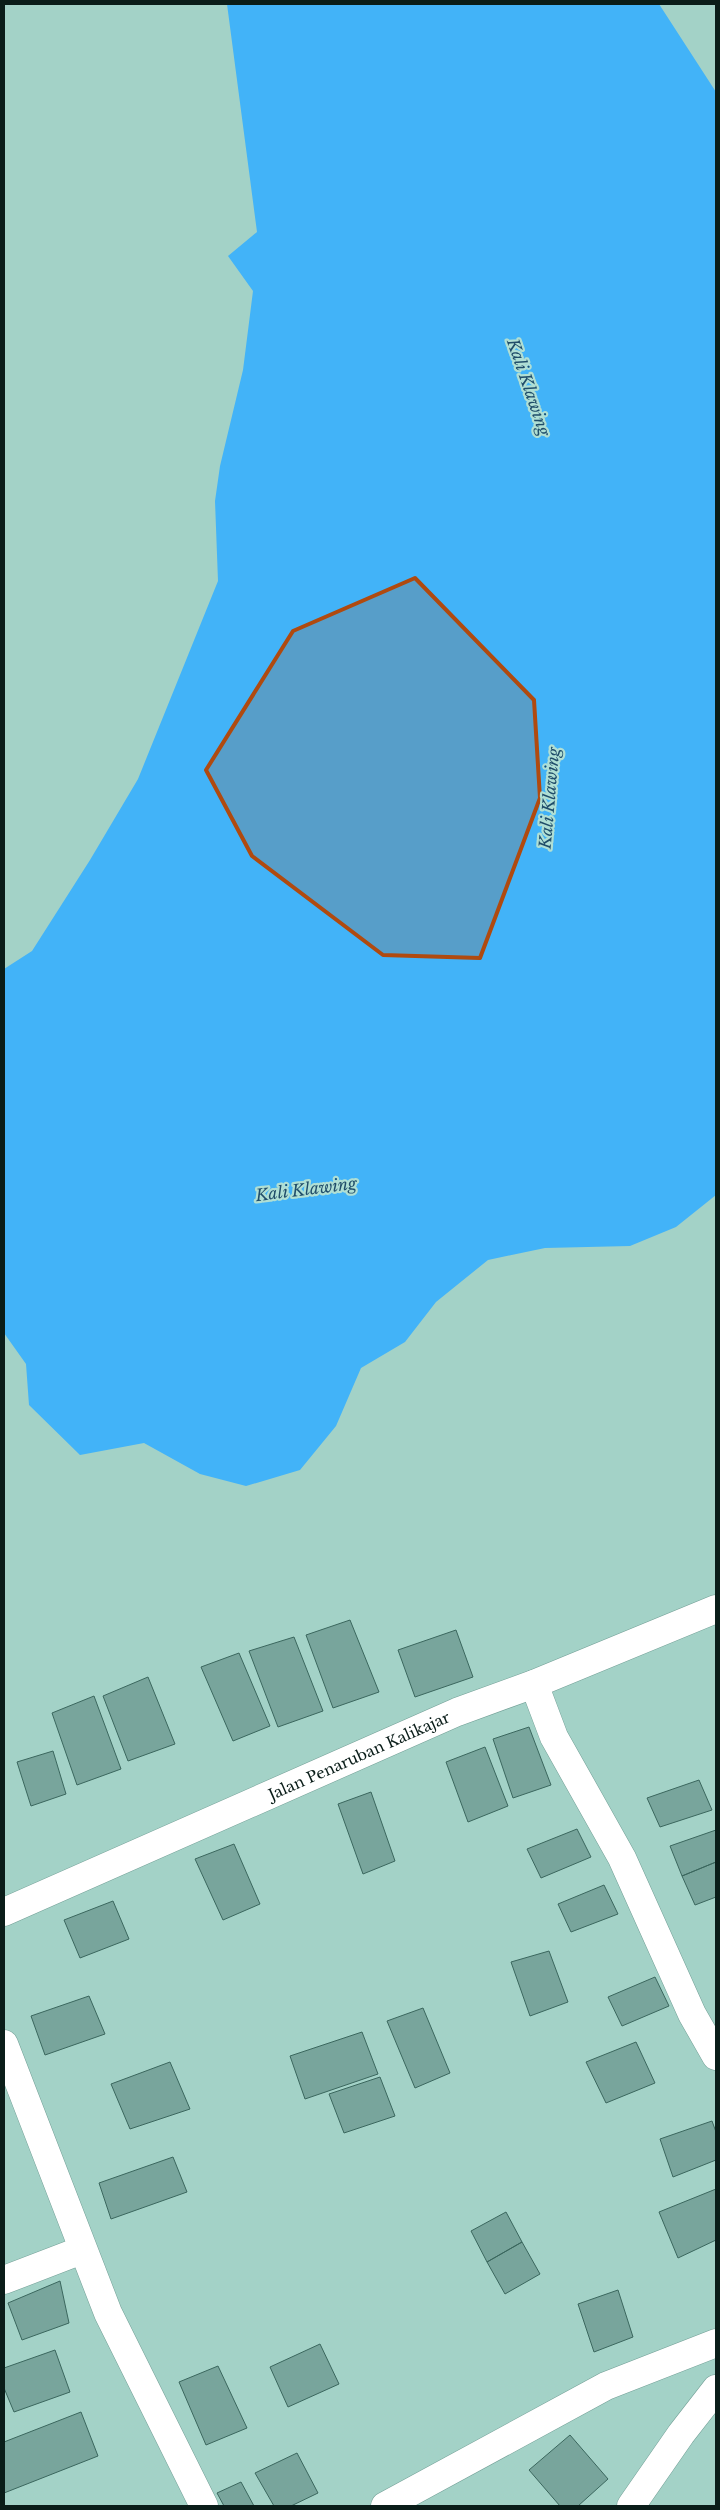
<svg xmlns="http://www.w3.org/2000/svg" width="720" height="2510" font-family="'Libre Baskerville',serif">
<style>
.water{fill:#42b3f8}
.building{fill:#78a59c;stroke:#3b675e}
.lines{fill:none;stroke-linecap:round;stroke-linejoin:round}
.minor-casing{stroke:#729f96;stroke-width:29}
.tertiary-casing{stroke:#729f96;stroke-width:29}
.minor{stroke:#fff;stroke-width:28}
.tertiary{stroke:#fff;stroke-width:28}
.marked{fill:#b04a0f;fill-opacity:0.2;stroke:#b04a0f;stroke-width:4;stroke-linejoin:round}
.labels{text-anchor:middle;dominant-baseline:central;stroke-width:4.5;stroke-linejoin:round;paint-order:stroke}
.street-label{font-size:15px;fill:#0a1d19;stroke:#b0dfd4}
.water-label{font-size:16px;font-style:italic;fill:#204d6a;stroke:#b0dfd4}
</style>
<rect width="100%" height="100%" fill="#a3d2c7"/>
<!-- water -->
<path class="water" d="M227,4H659L716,92V1195L676,1227L630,1246L545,1248L488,1260L436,1302L405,1342L361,1368L336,1426L300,1470L246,1486L200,1474L144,1443L80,1455L29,1405L26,1364L4,1333V969L32,951L90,860L138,779L218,581L215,501L220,466L243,370L253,291L228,256L257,232Z"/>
<!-- building -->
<path class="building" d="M350,1620L379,1692L333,1708L306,1635Z
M456,1630L473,1677L415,1697L398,1650Z
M294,1637L323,1711L278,1727L249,1651Z
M239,1653L270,1726L233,1741L201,1667Z
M148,1677L175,1744L128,1761L103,1696Z
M94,1696L121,1769L77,1785L52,1713Z
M529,1727L551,1785L513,1798L493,1739Z
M485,1747L508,1806L468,1822L446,1762Z
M53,1751L66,1794L31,1806L17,1762Z
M699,1780L712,1810L660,1827L647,1798Z
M371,1792L395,1861L363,1874L338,1804Z
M577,1829L591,1857L541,1878L527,1849Z
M716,1830V1862L682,1876L670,1846Z
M234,1844L260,1904L223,1920L195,1859Z
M716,1862V1897L695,1905L682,1876Z
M604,1885L618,1914L571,1932L558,1904Z
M113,1901L129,1939L80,1958L64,1920Z
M549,1951L568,2002L530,2016L511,1962Z
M655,1977L669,2006L622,2026L608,1997Z
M89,1996L105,2034L45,2055L31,2016Z
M423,2008L450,2073L415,2088L387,2021Z
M362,2032L378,2074L305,2099L290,2056Z
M636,2042L655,2083L606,2103L586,2062Z
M170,2062L190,2109L130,2129L111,2084Z
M380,2077L395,2116L344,2133L329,2094Z
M712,2121L716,2132V2160L673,2177L660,2139Z
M173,2157L187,2192L111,2219L99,2183Z
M716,2189V2240L678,2258L659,2212Z
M506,2212L522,2242L487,2262L471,2231Z
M522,2242L540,2274L505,2294L487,2262Z
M60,2281L69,2323L22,2340L8,2303Z
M618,2290L633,2337L594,2352L578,2304Z
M320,2344L339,2384L288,2407L270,2367Z
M55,2350L70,2392L14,2412L4,2388V2368Z
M218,2366L247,2428L206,2445L179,2382Z
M81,2412L98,2456L4,2493V2442Z
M570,2435L608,2479L578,2506H560L529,2470Z
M297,2453L318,2493L291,2506H274L255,2473Z
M241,2482L254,2506H224L217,2493Z"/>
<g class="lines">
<!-- minor casing -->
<g class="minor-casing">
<path id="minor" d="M534,1684L554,1737L622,1858L692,2014L716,2056
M4,2044L108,2313L204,2506
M4,2280L82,2250
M385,2506L606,2386L716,2343
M631,2506L681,2434L716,2389"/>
</g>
<!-- tertiary casing -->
<g class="tertiary-casing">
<g id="tertiary">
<path id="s1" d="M4,1912L457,1712L534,1684L716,1609"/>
</g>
</g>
<!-- minor -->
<use href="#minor" class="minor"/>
<!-- tertiary -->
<use href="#tertiary" class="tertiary"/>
</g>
<!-- marked area -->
<path class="marked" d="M415,578L534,700L540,798L480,958L383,955L252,856L206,770L293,631Z"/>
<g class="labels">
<!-- street labels -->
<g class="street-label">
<text stroke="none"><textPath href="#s1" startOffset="388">Jalan Penaruban Kalikajar</textPath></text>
</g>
<!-- water labels -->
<g class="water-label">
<text transform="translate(529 387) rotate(71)">Kali Klawing</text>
<text transform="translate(549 798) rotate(-85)">Kali Klawing</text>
<text transform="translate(306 1189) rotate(-7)">Kali Klawing</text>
</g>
</g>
<!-- border -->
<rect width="720" height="2510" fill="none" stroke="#0a1d19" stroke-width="10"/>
</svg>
